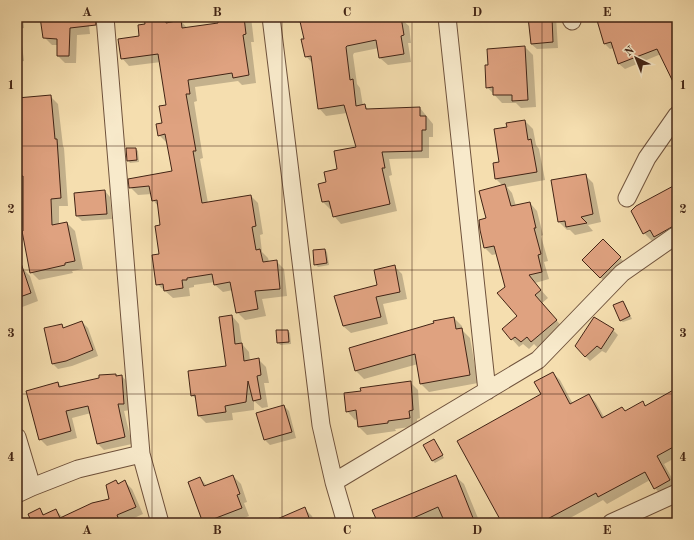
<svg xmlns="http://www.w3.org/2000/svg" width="694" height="540" font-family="'Old Standard TT',serif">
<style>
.shadow{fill:#0003}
.building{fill:#dfa280;stroke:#422415}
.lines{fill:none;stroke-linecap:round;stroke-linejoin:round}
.minor-casing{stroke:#6f523c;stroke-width:19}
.minor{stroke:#f8eacb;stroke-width:17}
.grid{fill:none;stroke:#422415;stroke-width:1;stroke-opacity:0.55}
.neatline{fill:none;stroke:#422415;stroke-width:1.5}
.grid-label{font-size:13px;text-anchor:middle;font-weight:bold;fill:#422415}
</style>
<rect width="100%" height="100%" fill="#f5deaf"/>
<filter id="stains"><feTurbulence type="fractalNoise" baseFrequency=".005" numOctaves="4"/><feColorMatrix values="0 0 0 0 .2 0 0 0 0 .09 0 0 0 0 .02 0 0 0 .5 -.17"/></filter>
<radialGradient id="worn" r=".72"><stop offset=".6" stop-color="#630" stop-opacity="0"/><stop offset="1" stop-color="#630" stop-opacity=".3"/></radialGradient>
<!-- shadow -->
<path class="shadow" d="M17,17H23L24,28L20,29L24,61L17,62Z
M41,17H88L90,34L77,35L76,63H65L58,56V45H52L44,37Z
M150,17H166L172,23L181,21L187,28L219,24V17H251L254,42H251L256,83L242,85L238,81L195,87L197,101L194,102L203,158L200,159L208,203L251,196L258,203L263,234L260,235L262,252L268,258L269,262L276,261L284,269L287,296L262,299L266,316L245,320L237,312L233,290L223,292L215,285V282L194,285V287L189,288L190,296L173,298L157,284L161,226L158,206L153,200L152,194L138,195L130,187L173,172L167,143L159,135L163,124L167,106L161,62L129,66L122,58L140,37Z
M300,17H399L409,26L411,43H408L411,62L388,65L380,58L379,48L354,53L353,55L357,84L360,88L363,106L364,105L369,110L420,108L433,124V137H429V158L389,159L392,175L389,176L397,211L341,224L334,216L332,209H330L323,202L338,170L357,147L347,113L326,116L319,108L313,64L306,56L305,39Z
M526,17H556L558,48L537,49L531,44L529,20Z
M597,17H677V84L661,54L625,69L619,64L614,48L610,49L605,44Z
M525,47L533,55L536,107L521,108L516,103H502L487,87Z
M50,96L58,104L63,146L64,148L68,206H59V224L67,223L75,231L83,269L72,271L73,273L39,280L31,272L22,225L17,226V99Z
M525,121L533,129L536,145L539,149L545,180L507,187L512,193L516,206L530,203L537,211L543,235L541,236L548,261L544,262L549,279L535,283L548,298L542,303L563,328L539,349L534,344L529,349L523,344L519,347L503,329L518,316L506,287L497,254L492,255L485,248L487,219L503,186L496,179L494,164L501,163L508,128Z
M136,149L138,151L139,162L130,163L128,160Z
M585,175L593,183L601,222L588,225L593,231L575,235L570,230H567L559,222L553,181Z
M677,185V240L654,243L644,233Z
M105,191L110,197L112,219L82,221L77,216Z
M603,240L625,263L606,283L583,260Z
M325,250L327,252L329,265L318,267L315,264Z
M395,267L402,274L407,299L383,304L388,324L351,333L343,326Z
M22,268L30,276L38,301L17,309V270Z
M623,302L625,304L632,319L623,322L620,320Z
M232,316L239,324L242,344L249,352L250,361L258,359L266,367L269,383H264L268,407L262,408L254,401V410L232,413L233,420L206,423L198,415L196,399L192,395L227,367Z
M454,318L462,326L463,331L470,338L478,383L429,392L421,384L418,364L364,379L356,371L350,349Z
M82,322L88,328L98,356L72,366L58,369L52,363L61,325L65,329Z
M613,330L618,335L606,353L602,351L590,361L585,356Z
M288,331L290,333L291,344L280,345L278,342Z
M553,373L560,380L573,404L589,395L596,403L604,417L622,408L626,412L643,403L646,406L677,389V457L664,464L677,487L662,496L655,488L650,480L607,504L603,500L561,523H503L542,395Z
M116,375L118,377L122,376L128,383L130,410L124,411L132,444L104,450L97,443L91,413L72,418L77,438L47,446L40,439L58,383L62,387Z
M410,382L418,390L420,418L417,419L418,426L395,429L396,431L367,435L359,427L358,419L355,420L347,411L362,392Z
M284,406L289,411L296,438L270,445L265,440Z
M434,440L444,458L435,463L432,460Z
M233,476L241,484L247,502L244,503L249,516L232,523H205L200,478L207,486Z
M455,476L464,484L480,523H446L443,517L428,523H380Z
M116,481L119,484L125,482L132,489L143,514L123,523H33L39,510L45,515L56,510L63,518L110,500Z
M305,509L312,516L315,523H270Z"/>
<!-- building -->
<path class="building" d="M40,17H95L96,25L70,28L69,56H57V39L43,38Z
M144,17H165L166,23L181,20L182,28L218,23V17H244L246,34L243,35L249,75L233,78L232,73L188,80L190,94H186L196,151H193L202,203L251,195L256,226L252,227L256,250L260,249L263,262L277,260L280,289L255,291L258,309L236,313L230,282L214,285L212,274L187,278V280H182L183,288L164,291L163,284L156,285L152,255L159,254L155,226L160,225L157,200L152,201L149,186L129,188L128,179L172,171L165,134L158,136L156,124L162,123L159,106L166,105L158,54L121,59L118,39L139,36L138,25L145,24Z
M299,17H401L404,35L401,36L404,54L379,58L376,40L347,46L346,47L350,80L353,79L356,106L365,104L366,109L420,107V116H426V130H422V151L382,152L385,168H382L390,204L333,217L329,201L322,202L318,184L326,182L324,172L337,169L334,151L356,147L344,105L318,109L311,56L305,57L301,39H304Z
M528,17H552L553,42L531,44Z
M596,17H677V90L657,49L618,64L611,42L604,44Z
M525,46L528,100L512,101V95H493V87L486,88L485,65H488L487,49Z
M51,95L55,139H57L61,198L51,199L52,225L67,222L75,261L65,263V265L30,273L22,231H23V176H17V98Z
M525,120L528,140L531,139L537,172L495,179L493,163L499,162L494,129L507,127L506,123Z
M126,148H136L137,160L127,161Z
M586,174L593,214L581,217L587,223L566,227L565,221L558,222L551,180Z
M505,184L511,206L530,202L536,228H534L541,254L538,255L542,272L529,275L541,290L535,295L557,320L531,342L527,337L521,342L515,337L511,340L502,329L517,316L497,293L505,287L494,246L484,248L480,230L479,220L486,218L479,191Z
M677,184V224L654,237L650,230L643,234L631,211L636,206Z
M105,190L107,214L76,216L74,193Z
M603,239L621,257L600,278L582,260Z
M325,249L327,263L314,265L313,250Z
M19,257L31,293L17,298V258Z
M395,265L400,292L376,297L381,317L343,326L334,296L377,285L374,270Z
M623,301L630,316L620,321L613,305Z
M232,315L235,344L242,343L244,361L259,358L261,375L257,376L261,399L253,401L248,381L246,402L225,406L226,412L198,416L195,395L191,396L188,371L226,366L219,317Z
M454,317L456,329L462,328L470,375L420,384L415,354L355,371L349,348L434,323L433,321Z
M594,317L614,329L601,349L597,346L585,357L575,346Z
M82,321L93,350L66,361L52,364L44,328L62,324L63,328Z
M276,330H288L289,342L277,343Z
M553,372L570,404L589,394L602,418L622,407L625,411L643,401L645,406L677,388V445L657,456L670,480L654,489L645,472L598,497L596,493L540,523H502L457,441L541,394L534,382Z
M116,374V376L122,375L124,404H118L125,437L97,444L88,406L66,411L71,431L39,440L26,391L58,382L59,387L99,378V375Z
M411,381L413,410L409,411L410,418L388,421V423L358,427L356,410L346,412L344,393L361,391L360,388Z
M284,405L292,432L264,440L256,413Z
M434,439L443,455L432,461L423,445Z
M233,475L240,494L237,495L242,508L203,523L188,482L200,477L204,486Z
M456,475L475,523H445L438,507L411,519L413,523H378L372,510Z
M116,480L118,484L125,480L136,507L117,515L120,523H28L31,521L28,514L40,508L43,515L56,509L60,518L92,503L109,499L106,485Z
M305,507L311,523H268Z"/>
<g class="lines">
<!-- minor casing -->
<g class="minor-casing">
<path id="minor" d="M105,17L141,454L160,523
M271,17L321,425L334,482L346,523
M447,17L487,391
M570,17L572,21
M627,198L647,158L677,115
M17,437L32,487
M334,482L538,360L622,273L675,236
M17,494L32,487L78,469L141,454
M611,523L677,493"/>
</g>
<!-- minor -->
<use href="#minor" class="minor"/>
</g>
<!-- grid -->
<path class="grid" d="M152,17V523M282,17V523M412,17V523M542,17V523M17,146H677M17,270H677M17,394H677"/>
<!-- margin -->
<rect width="694" height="540" fill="none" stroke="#f5deaf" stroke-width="44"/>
<!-- north arrow -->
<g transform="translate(636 58) rotate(317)" stroke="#f8eacb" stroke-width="3" paint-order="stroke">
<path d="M0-3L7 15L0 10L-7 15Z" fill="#422415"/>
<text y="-6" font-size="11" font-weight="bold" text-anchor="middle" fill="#422415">N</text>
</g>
<rect x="22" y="22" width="650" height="496" class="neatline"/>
<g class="grid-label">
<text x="87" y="16">A</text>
<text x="217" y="16">B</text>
<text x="347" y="16">C</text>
<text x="477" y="16">D</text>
<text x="607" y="16">E</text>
<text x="11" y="89">1</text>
<text x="683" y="89">1</text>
<text x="11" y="213">2</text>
<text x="683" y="213">2</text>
<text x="11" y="337">3</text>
<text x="683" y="337">3</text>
<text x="11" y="461">4</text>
<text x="683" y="461">4</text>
<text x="87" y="534">A</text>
<text x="217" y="534">B</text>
<text x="347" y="534">C</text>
<text x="477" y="534">D</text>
<text x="607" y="534">E</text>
</g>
<rect width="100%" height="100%" filter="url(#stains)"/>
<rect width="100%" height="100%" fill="url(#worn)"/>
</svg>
